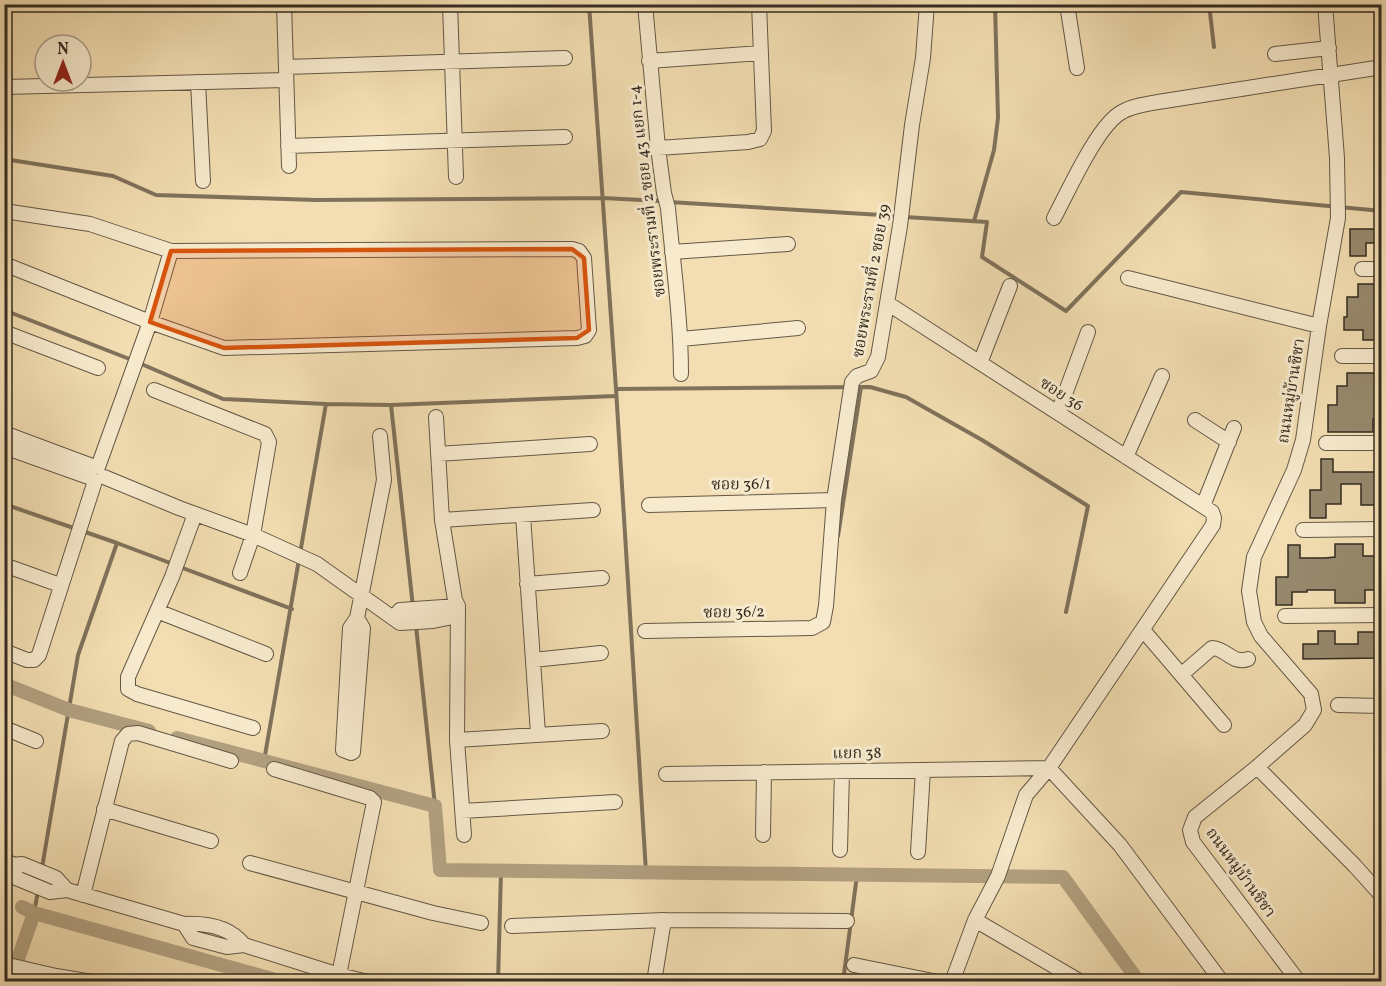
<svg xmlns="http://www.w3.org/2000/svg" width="1386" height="986" font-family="Vollkorn,'Noto Serif Thai',serif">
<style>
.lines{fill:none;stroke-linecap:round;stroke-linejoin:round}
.stream{stroke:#80725b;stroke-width:4}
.canal{stroke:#b2a181;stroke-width:14}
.building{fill:#97896d;stroke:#352c22;stroke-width:1.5}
.minor-casing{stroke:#645846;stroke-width:16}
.minor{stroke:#f7eacd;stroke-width:14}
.marked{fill:#d6540e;fill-opacity:0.2;stroke:#d6540e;stroke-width:4.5;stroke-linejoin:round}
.labels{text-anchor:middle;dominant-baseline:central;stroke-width:6;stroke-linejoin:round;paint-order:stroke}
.street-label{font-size:16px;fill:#352c22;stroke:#f7eacd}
</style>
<rect width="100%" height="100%" fill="#f2deb2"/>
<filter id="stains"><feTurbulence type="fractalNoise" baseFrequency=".00333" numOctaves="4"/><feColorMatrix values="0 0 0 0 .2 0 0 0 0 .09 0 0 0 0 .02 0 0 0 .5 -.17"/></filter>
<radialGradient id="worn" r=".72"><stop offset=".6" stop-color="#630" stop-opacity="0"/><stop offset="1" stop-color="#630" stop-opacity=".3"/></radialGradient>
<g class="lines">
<!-- stream -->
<path class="stream" d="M589,4L616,389L646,872
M1209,4L1214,47
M4,159L113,176L156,195L316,200L603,198L661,201
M669,202L898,216
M905,217L987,222L982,257L1066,311L1181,192L1382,211
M974,221L994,150L998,118L995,4
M4,310L132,360
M139,363L223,399L326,404L391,405L616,396
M616,389L870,387L906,397L982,440L1088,506L1066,612
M391,405L413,607
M4,504L117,543
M838,536L861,387
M180,567L292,609
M416,626L435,806
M264,761L326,404
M42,868L78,655L117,543L173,564
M34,913L38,891
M498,982L501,871
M843,982L857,875"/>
<!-- canal -->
<path class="canal" d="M4,684L69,710L149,731
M177,738L435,806L440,870L1063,877L1139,982
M22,907L34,913L283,982
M10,982L34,913"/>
</g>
<!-- building -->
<path class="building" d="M1350,229H1381V243H1366V256H1350Z
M1358,284H1382V330H1378V340H1363V330H1344V317H1347V297H1358Z
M1347,373H1376V386H1382V419H1373V432H1328V405H1337V386H1347Z
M1321,459H1333V472H1382V505H1361V484H1341V504H1326V518H1310V490H1321Z
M1335,544H1363V556H1376V590H1365V603H1335V590H1307V592H1292V605H1276V577H1288V545H1300V558H1325L1335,557Z
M1318,631H1335V644H1358V632H1382V658L1303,659V644H1318Z"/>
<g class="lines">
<!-- minor casing -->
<g class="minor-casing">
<path id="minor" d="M284,4L289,166
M450,4L456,177
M645,4L658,148L664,193L668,208C673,263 681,318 681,374
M1067,4L1077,68
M1275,54L1329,48
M649,61L761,53
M286,67L565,58
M198,82L203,181
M4,87L286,80
M288,146L565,137
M658,148L748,142L760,139L764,131L759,4
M4,211L90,224L171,251L150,322L224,348L577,338L585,336L589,330L584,258L579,251L572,249L171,251
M1054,218C1068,192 1098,124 1122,112C1132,106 1146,104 1158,102L1382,67
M672,252L788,244
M4,264L150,322L98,467
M1362,269H1382
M1128,278L1319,326
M887,303L1212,512L1214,518L1213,525L1049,768L1026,795L998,876L975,920L952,982
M4,332L98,368
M681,339L798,328
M1342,356H1382
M980,363L1010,286
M154,390L265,434L269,442L253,535L240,573
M1058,413L1088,332
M436,417L442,520L455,600L458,606L457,740L464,835
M1195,420L1229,442
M4,433L95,467
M1326,443H1382
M4,447L91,478
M438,454L590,444
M1126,457L1162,376
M104,477L179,508L253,535L317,564L400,623L433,621L458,616
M649,505L834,500
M1203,506L1234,428
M195,514L172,577L128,677V689L137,694L253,728
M523,515L538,734
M442,520L593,510
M1303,530L1382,529
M4,565L60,585
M527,584L602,578
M157,611L266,654
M1285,616L1382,615
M394,617L400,610L458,606
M357,618L363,628L353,752L351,753L343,750L350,628L357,618L384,480L380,436
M1143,630L1224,725
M645,631L812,628L823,622L826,606L834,500L852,382L857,376L871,371L878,357L900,226L912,125L923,58L927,4
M4,651L27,660H34L39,655L95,481
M533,660L601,653
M1182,674L1212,648C1226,648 1233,665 1248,659
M1338,705L1382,706
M4,728L36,741
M457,740L602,731
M1257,767L1355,866L1382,896
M274,769L370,798L374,802L339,975
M666,774L1049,768L1120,845L1222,982
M104,809L211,841
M462,811L615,802
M763,835L764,772
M840,850L842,771
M918,852L923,770
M4,860L14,865L22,864L56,878L67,890
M250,863L433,913L481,923
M14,865L16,878L50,892L67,890L184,924C206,923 230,927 244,945
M83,895L122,741L128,734L138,733L231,761
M975,920L1081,982
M184,924L193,938L227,947L244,945L339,975L368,982
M512,926L664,920L847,921
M4,964L56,976L92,982
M854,965L938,982
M654,982L664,920
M1299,982L1193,842L1190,830L1195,817L1257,767L1305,725L1314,710L1311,694L1261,636L1254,622L1249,591L1254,557L1294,470L1303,440L1319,326L1338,218L1337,158L1325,4"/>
</g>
<!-- minor -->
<use href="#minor" class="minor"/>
</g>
<!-- marked area -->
<path class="marked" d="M572,249L584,258L589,330L577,338L224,348L150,322L171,251Z"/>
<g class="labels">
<!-- street labels -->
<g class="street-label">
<text transform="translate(648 191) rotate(-97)">ซอยพระรามที่ 2 ซอย 43 แยก 1-4</text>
<text transform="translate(872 281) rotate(-80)">ซอยพระรามที่ 2 ซอย 39</text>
<text transform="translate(1292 391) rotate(-81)">ถนนหมู่บ้านชิชา</text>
<text transform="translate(1061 395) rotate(33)">ซอย 36</text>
<text transform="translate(741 485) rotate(-1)">ซอย 36/1</text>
<text transform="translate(734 613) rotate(-1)">ซอย 36/2</text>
<text transform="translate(857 754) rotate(-1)">แยก 38</text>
<text transform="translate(1240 873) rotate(54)">ถนนหมู่บ้านชิชา</text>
</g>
</g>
<!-- margin -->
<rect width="1386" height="986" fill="none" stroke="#f2deb2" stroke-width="24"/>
<rect x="6" y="6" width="1374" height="974" fill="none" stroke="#352c22" stroke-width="3"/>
<rect x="12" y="12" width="1362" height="962" fill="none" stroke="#352c22" stroke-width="1.5"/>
<!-- north arrow -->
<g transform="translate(63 63)"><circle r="28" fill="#f7eacd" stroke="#a99e89" stroke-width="1.5"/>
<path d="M0-4.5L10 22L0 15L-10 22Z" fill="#8f2418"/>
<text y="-9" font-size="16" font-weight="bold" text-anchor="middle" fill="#352c22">N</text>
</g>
<rect width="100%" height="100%" filter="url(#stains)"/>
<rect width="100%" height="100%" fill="url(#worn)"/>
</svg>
